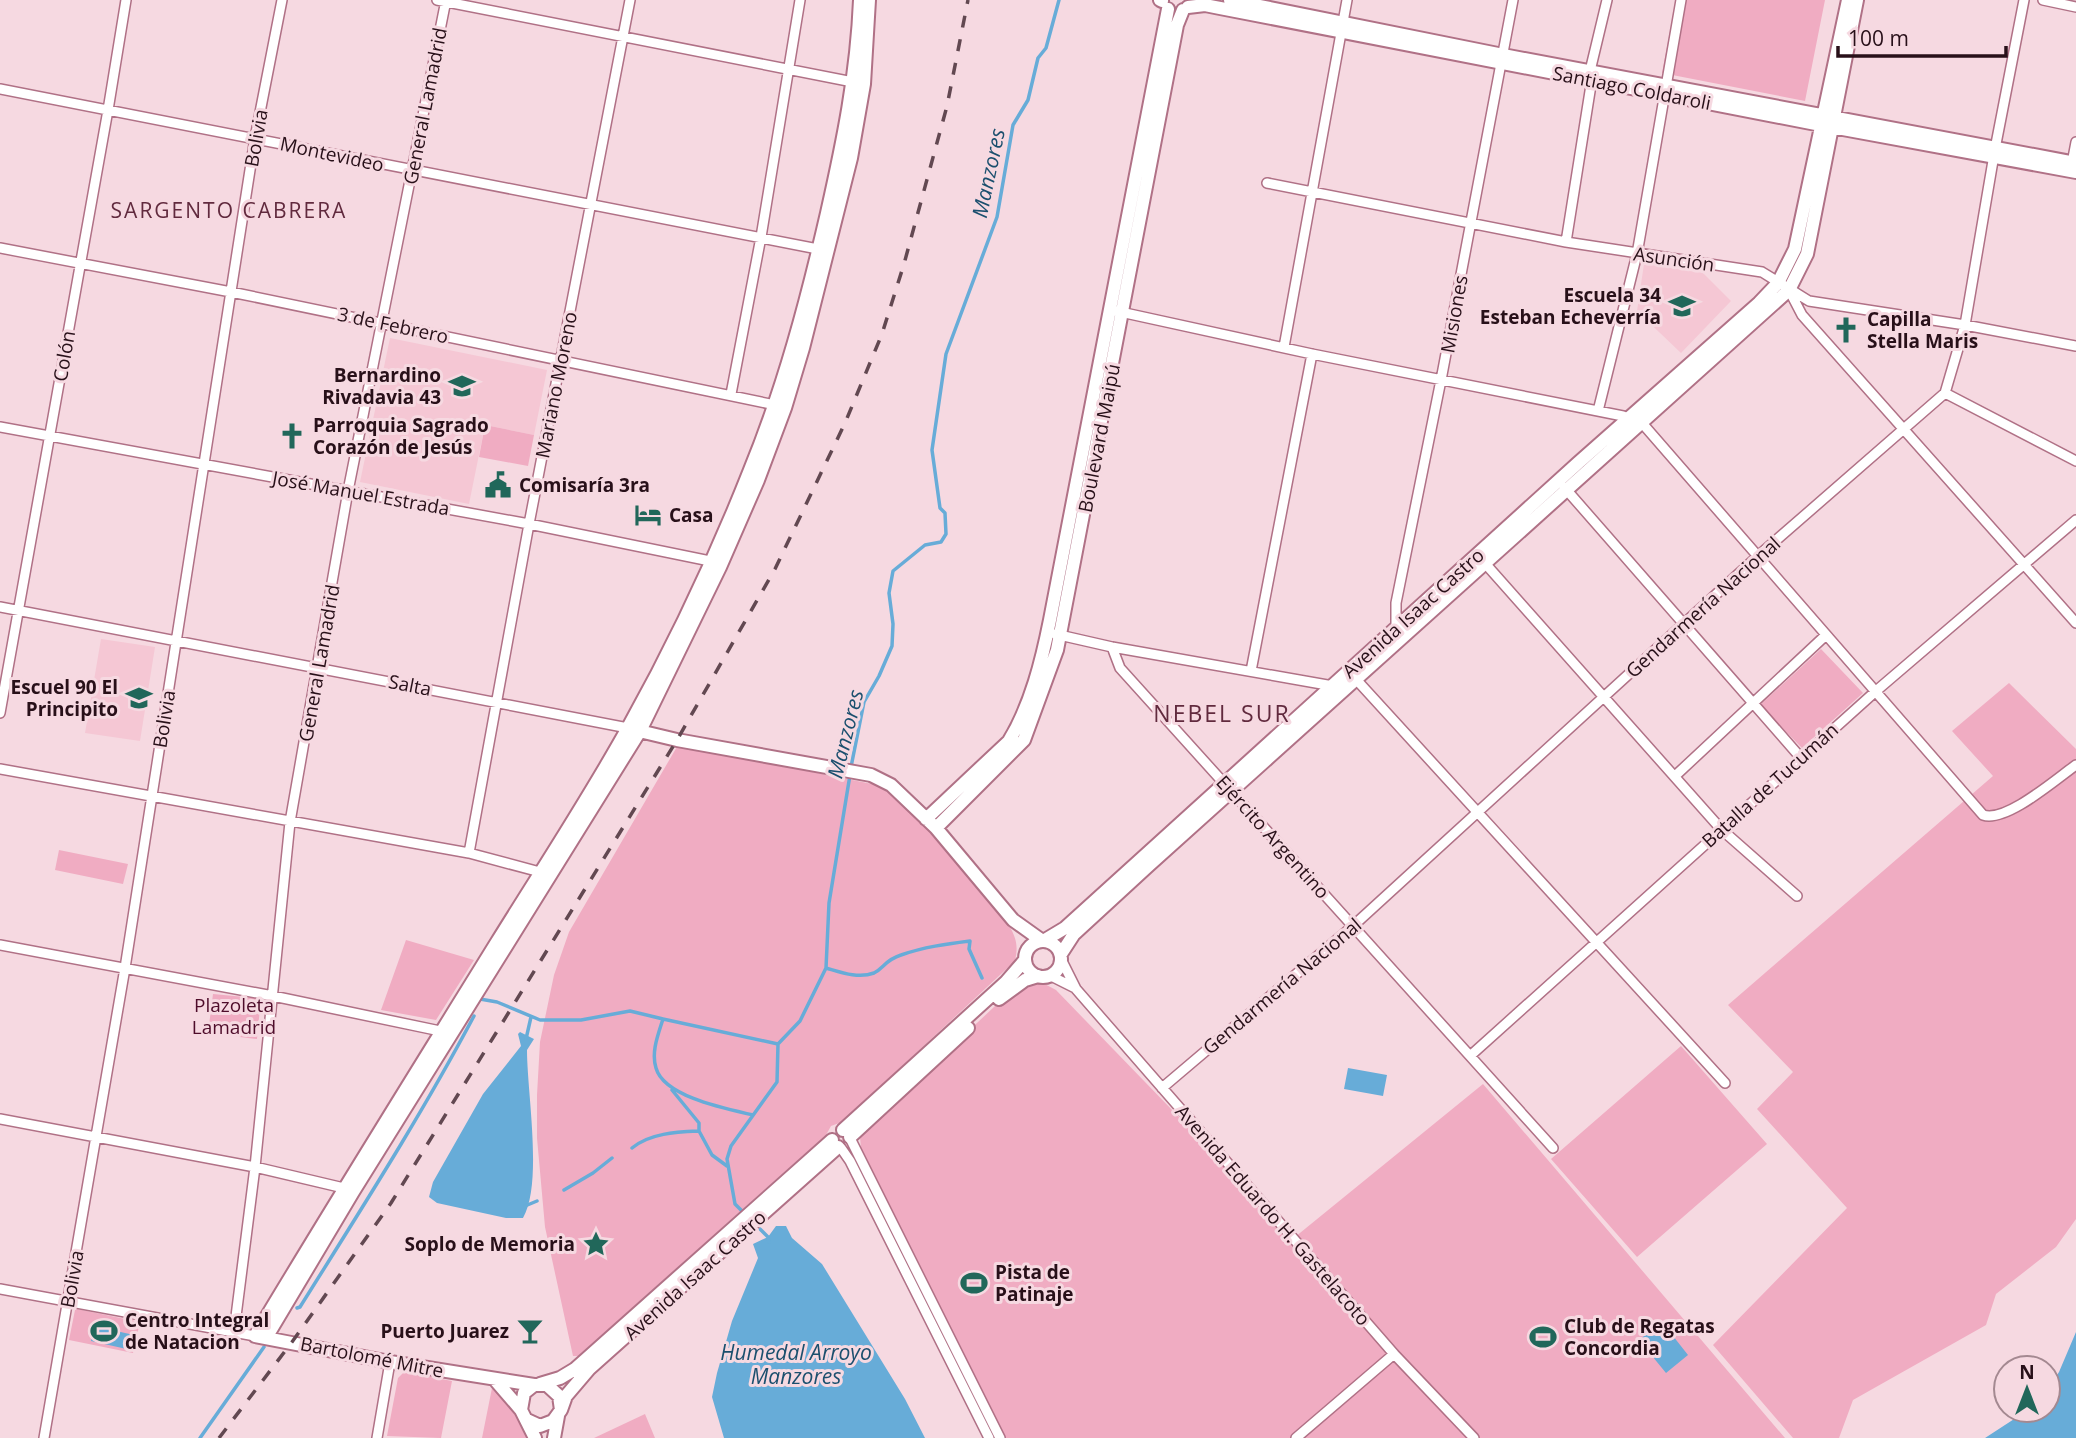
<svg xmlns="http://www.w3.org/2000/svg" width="2076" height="1438" font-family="'Open Sans',sans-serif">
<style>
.built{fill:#f5c7d4}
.green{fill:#f0acc2}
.water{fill:#67acd8}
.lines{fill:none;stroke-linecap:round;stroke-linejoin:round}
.stream{stroke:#67acd8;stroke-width:3.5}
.street-casing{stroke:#b07186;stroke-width:12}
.secondary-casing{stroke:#b07186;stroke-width:16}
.street{stroke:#fff;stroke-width:9}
.secondary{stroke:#fff;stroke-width:12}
.rail{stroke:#624851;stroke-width:3.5;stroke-dasharray:12 12;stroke-linecap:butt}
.labels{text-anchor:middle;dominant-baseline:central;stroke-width:6;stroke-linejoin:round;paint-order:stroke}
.street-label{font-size:19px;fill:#281019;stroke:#f6d9e1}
.poi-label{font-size:19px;font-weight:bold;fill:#281019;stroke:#f6d9e1;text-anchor:start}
.park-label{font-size:19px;fill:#4e0c2a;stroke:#f6d9e1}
.water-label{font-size:21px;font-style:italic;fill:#1b4f6e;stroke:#f6d9e1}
.neighbourhood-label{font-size:21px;letter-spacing:2px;fill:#612a3e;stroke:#f6d9e1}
.quarter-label{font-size:23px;letter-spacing:2px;fill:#612a3e;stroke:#f6d9e1}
</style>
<rect width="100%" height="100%" fill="#f6d9e1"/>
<!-- built -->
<path class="built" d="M1644,264L1703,273L1731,301L1681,353L1637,311Z
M390,338L547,370L534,435L485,425L469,504L360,482Z
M101,639L155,647L140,741L85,733Z"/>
<!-- green -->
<path class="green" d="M1676,0H1825L1805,101L1662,73Z
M485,425L534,435L528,466L479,457Z
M1821,649L1863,693L1802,748L1760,705Z
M2009,683L2076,749V1219L2056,1247L1996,1294L1986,1325L1853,1400L1839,1438H1793L1713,1345L1847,1208L1757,1109L1793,1072L1728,1005L1993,776L1952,731Z
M678,745L877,785C921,810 976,886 1010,927C1017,940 1018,947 1015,961L842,1122L831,1126L826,1135L578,1356H573L545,1227L537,1138V1095L540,1042L554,975L569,932Z
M59,850L128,864L123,884L55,870Z
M406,940L474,960L436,1020L381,1010Z
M1039,981L1056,990L1295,1237L1483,1084L1785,1438H1006L861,1148L860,1137L865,1128L1010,992Z
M213,994L255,998L260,1008L257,1039L208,1033Z
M1681,1046L1767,1144L1637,1257L1551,1159Z
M77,1309L140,1322L133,1353L69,1340L75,1310Z
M404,1372L452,1381L441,1438L387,1436L398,1378Z
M492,1388C509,1402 520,1418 529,1438H482Z
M645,1414L655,1438H594Z"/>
<!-- water -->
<path class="water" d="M520,1032L534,1039L527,1050C527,1093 543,1183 523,1218H506L437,1203L429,1197L433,1182L483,1094L521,1046L518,1034Z
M1348,1068L1387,1075L1383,1096L1344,1089Z
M776,1226H786L792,1238L822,1264L905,1399L925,1438H724L712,1397L717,1373L732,1321L758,1258L753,1244L768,1237Z
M1662,1322L1688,1355L1666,1373L1639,1340Z
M94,1326L134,1335L131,1350L91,1341Z
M2076,1332V1438H1985L2028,1410H2048V1389L2059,1372Z"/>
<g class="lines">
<!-- stream -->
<path class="stream" d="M851,767L864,702L879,676L892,646L893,624L889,593L893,571L925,545L941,542L946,534L945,513L940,508L932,450L946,354L997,217L1013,125L1028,100L1038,58L1046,48L1059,0
M826,968C840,972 858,979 874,973C884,968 885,960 901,955C924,947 946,944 970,941L969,949L982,978
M478,1001L480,999L497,1002L540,1020H581L630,1011L663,1019C658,1035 651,1052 656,1068C664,1097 727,1109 753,1115
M663,1019L778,1044
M526,1039L531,1017
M672,1090L699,1123V1131
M632,1148C650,1133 677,1132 699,1131L712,1155L727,1166
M564,1190L593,1173L612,1158
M525,1206L537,1201
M744,1213L735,1204L727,1159L731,1146L777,1082L778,1044L800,1021L826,968L829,903L850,775
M755,1224L768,1237L769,1242
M297,1308L300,1307C360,1211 421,1116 474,1016
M200,1438L264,1347"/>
<!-- street casing -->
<g class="street-casing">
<path id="street" d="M437,0L858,83
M2043,0L2076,7
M0,89L823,250
M2072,163L2076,142
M1267,183L1566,242L1762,272L1809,301L1965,325L2076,346
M1566,242L1591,85L1590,71L1607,0
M0,248L231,292L780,406
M1790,292L1802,315L2076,623
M1116,311L1312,354L1623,416L1642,423L1983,815C2006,823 2056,779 2076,765
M1284,347L1347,0
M1945,393L2076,461
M731,394L761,237L800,0
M1598,411L1637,254L1681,0
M0,427L529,524L710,561L716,564
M1564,487L1801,758
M1483,561L1721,829L1797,896
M0,607L628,728
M1396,628V603L1441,380L1513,0
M1055,634L1112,647L1333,686
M1112,647L1120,668L1553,1148
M1251,671L1312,354
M1353,676L1725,1083
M0,713L108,110L126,0
M0,769L469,853L540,872L544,875
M1675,776L1826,635
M469,853L529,524L630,0
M0,945L273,996L445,1032
M1062,961L1076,989L1394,1354L1474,1438
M1051,976L1075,988
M1470,1056L1876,691L2076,520
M1162,1088L1353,926L1758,556L1945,393L1965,325L1995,149L2024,0
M0,1119L255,1167L348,1189
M850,1138L1000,1438
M841,1148L850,1161L989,1438
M0,1289L255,1336
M234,1332L255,1167L290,822L348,491L446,0
M44,1438L125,968L255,138L282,0
M377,1438L390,1362
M1296,1438L1394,1354"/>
</g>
<!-- secondary casing -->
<g class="secondary-casing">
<path id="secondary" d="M1160,0L1162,1
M1230,0L1503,55L2076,163
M1188,7L1205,5L1220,8L1821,125L2076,172
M635,730L677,740L871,775L891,785L936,828L1013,920L1041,940
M926,819L1009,741C1031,705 1042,660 1050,620L1168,9
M936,828L1024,740L1057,650L1177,25L1183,10
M1045,940L1065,928L1578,463L1759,303L1778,283L1795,249L1848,0
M1025 959a18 18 0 1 1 36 0a18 18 0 1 1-36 0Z
M1061,954L1074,934L1148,866L1789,290L1807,254L1857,0
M999,999L1025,980L1038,976
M843,1130L1006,982L1025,960
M850,1137L968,1028
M266,1338L353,1192L640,731L720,567L758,480L785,408L803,348L851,158L864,84L869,0
M496,1381L521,1410L535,1438
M540,1384L560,1378L575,1369L832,1140
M534,1385L390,1362L255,1336C334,1204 416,1073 497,942C541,871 588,800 629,726C674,645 716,556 750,470C784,387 807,300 827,213C843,142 857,74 860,0
M521,1410L524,1393L534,1385H547L559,1396L561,1410L553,1421L540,1426L527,1420
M561,1410L566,1396L589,1369L838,1147
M554,1438L558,1416"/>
</g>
<!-- street -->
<use href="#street" class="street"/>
<!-- secondary -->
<use href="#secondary" class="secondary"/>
<!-- rail -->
<path class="rail" d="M219,1438L292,1342L391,1203L677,740L775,569L845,423L882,334L904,264L947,106L968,0"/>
</g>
<!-- icons -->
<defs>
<g id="school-bare" transform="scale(2.1)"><path d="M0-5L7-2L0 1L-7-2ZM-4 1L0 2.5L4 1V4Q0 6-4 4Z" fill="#21675a" stroke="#f6d9e1" stroke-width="2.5" paint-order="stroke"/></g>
<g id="church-bare" transform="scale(2.1)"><path d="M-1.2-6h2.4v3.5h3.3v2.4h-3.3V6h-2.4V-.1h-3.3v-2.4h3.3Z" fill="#21675a" stroke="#f6d9e1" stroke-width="2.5" paint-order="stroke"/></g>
<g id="civic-bare" transform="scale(2.1)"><path d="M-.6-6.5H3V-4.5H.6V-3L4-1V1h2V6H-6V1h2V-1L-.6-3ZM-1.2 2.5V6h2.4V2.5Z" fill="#21675a" stroke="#f6d9e1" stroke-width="2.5" paint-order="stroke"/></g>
<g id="hotel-bare" transform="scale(2.1)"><path d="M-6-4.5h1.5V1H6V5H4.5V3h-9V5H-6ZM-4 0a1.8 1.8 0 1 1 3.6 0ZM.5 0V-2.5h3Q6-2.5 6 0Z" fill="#21675a" stroke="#f6d9e1" stroke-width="2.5" paint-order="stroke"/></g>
<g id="sight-bare" transform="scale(2.1)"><path d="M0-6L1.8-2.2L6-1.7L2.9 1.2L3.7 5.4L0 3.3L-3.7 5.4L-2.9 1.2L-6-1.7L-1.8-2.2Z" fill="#21675a" stroke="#f6d9e1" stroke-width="2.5" paint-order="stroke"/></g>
<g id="stadium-bare" transform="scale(2.1)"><path d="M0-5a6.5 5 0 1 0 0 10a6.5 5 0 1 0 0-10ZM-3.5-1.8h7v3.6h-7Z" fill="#21675a" stroke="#f6d9e1" stroke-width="2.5" paint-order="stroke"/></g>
<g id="bar-bare" transform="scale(2.1)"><path d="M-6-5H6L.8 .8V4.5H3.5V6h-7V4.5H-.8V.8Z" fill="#21675a" stroke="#f6d9e1" stroke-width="2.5" paint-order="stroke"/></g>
</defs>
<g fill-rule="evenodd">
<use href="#school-bare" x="1682" y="306"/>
<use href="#church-bare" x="1846" y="330"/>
<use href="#school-bare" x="462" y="386"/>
<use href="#church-bare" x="292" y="436"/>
<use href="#civic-bare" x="498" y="485"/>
<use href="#hotel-bare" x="648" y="515"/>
<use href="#school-bare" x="139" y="698"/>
<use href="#sight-bare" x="596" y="1244"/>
<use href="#stadium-bare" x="974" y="1283"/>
<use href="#stadium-bare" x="104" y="1331"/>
<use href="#bar-bare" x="530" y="1331"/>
<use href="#stadium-bare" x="1543" y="1337"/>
</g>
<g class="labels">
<!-- street labels -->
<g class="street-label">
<text transform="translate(1632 88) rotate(11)">Santiago Coldaroli</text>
<text transform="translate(425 106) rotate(-79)">General Lamadrid</text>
<text transform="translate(256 138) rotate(-80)">Bolivia</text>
<text transform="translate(332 154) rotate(12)">Montevideo</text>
<text transform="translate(1674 259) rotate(8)">Asunción</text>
<text transform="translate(1454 314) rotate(-80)">Misiones</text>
<text transform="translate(393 325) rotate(12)">3 de Febrero</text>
<text transform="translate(64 356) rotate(-80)">Colón</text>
<text transform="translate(556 385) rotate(-79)">Mariano Moreno</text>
<text transform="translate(1099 438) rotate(-79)">Boulevard Maipú</text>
<text transform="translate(361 493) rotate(10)">José Manuel Estrada</text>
<text transform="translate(1703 607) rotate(-42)">Gendarmería Nacional</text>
<text transform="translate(1413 613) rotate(-42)">Avenida Isaac Castro</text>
<text transform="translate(319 663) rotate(-80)">General Lamadrid</text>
<text transform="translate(410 685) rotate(11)">Salta</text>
<text transform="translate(164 719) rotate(-81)">Bolivia</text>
<text transform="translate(1770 785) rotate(-42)">Batalla de Tucumán</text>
<text transform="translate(1273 837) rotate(48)">Ejército Argentino</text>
<text transform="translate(1282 986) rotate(-40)">Gendarmería Nacional</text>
<text transform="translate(1273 1215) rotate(49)">Avenida Eduardo H. Gastelacoto</text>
<text transform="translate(695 1275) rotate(-42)">Avenida Isaac Castro</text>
<text transform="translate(72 1279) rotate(-80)">Bolivia</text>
<text transform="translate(372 1357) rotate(11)">Bartolomé Mitre</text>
</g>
<!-- poi labels -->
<g class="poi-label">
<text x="1661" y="295" text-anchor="end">Escuela 34<tspan x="1661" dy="22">Esteban Echeverría</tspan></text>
<text x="1867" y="319">Capilla<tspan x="1867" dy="22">Stella Maris</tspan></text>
<text x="441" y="375" text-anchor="end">Bernardino<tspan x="441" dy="22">Rivadavia 43</tspan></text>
<text x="313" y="425">Parroquia Sagrado<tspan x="313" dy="22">Corazón de Jesús</tspan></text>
<text x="519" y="485">Comisaría 3ra</text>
<text x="669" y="515">Casa</text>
<text x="118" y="687" text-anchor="end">Escuel 90 El<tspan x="118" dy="22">Principito</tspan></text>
<text x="575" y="1244" text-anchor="end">Soplo de Memoria</text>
<text x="995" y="1272">Pista de<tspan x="995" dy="22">Patinaje</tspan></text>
<text x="125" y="1320">Centro Integral<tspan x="125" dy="22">de Natacion</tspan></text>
<text x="1564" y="1326">Club de Regatas<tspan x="1564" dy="22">Concordia</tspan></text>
<text x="509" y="1331" text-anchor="end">Puerto Juarez</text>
</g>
<!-- park labels -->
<g class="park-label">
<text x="234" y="1005">Plazoleta<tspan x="234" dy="22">Lamadrid</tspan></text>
</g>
<!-- water labels -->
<g class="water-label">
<text transform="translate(988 173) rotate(-78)">Manzores</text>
<text transform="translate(845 734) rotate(-76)">Manzores</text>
<text x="796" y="1352">Humedal Arroyo<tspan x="796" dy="24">Manzores</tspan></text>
</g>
<!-- neighbourhood labels -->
<g class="neighbourhood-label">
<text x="229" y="210">SARGENTO CABRERA</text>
</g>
<!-- quarter labels -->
<g class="quarter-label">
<text x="1222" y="713">NEBEL SUR</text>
</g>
</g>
<!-- north arrow -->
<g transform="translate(2027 1389)"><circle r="33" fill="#f6d9e1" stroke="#a48991" stroke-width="2"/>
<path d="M0-5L12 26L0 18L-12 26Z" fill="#21675a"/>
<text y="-10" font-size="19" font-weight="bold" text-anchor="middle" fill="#281019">N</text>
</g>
<!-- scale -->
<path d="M1838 46v10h168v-10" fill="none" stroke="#281019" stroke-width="3.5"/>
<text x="1848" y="46" font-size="21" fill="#281019" stroke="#f6d9e1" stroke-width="5" paint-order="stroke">100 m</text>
</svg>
